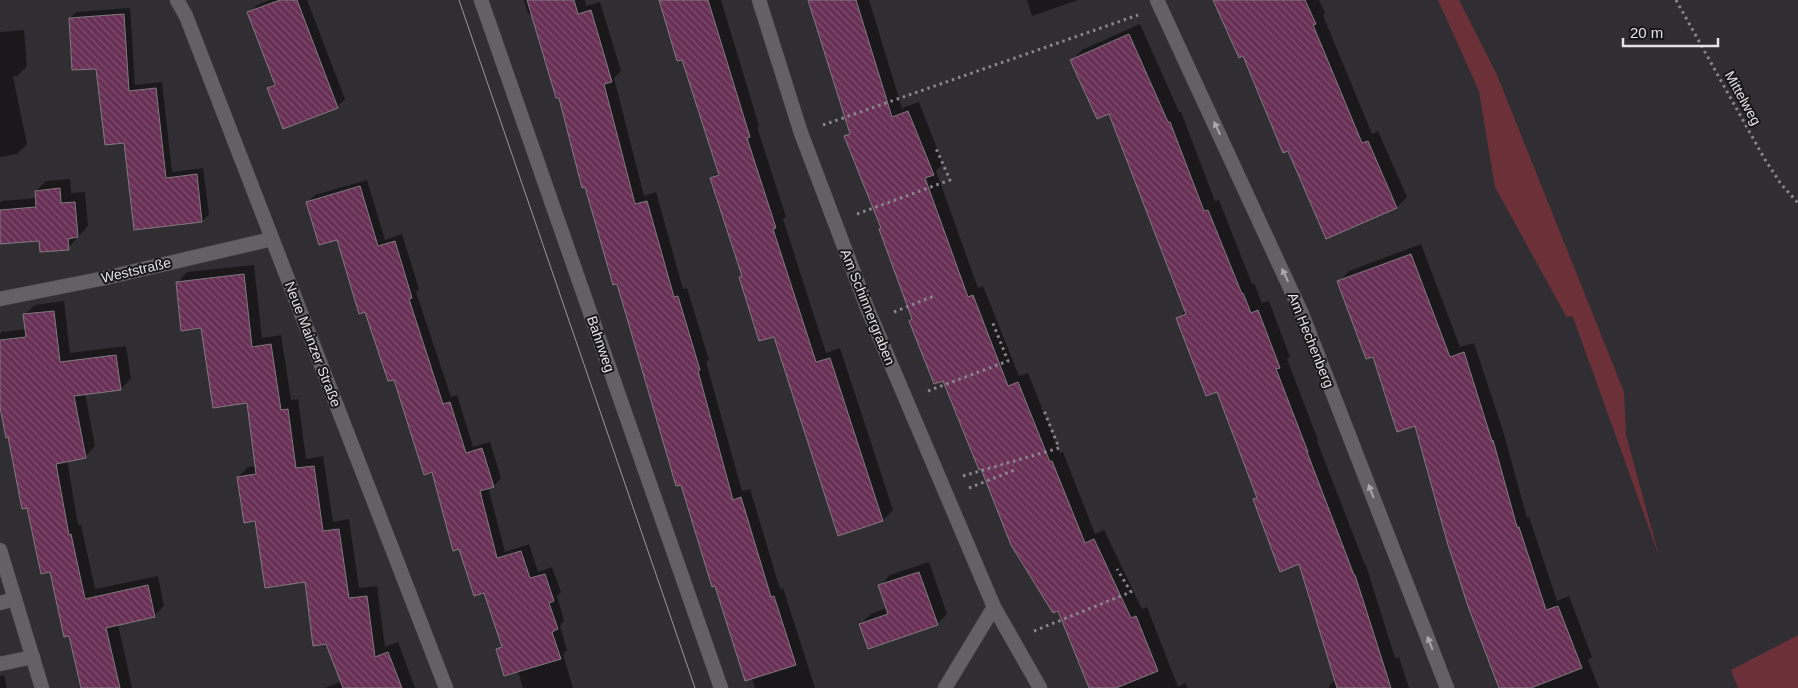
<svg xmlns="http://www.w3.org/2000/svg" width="1798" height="688" font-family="Arial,sans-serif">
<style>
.green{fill:#6c3138}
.shadow{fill:#0007}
.building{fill:url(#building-back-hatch);stroke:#807a7d}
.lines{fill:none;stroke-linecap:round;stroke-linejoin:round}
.service-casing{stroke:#4e4c50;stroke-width:15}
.minor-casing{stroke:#4e4c50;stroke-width:15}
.path{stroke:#8a888c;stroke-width:3;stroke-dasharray:2.5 4;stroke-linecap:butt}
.service{stroke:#636066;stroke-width:14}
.minor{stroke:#636066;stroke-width:14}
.tram{stroke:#99979b;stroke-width:1}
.oneway{fill:#a9a8ac}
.labels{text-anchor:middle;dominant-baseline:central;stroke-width:4;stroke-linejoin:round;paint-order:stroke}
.street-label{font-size:14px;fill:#e3e2e5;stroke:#181719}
</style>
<defs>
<pattern id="building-back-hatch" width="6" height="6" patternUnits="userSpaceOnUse" patternTransform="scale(1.25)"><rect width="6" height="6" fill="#693056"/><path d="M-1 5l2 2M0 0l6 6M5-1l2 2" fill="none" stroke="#7e4e6e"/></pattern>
</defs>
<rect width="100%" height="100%" fill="#312e33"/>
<!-- green -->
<path class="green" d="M1438,0H1459L1497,75L1624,392L1626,435L1659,556L1573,317L1566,316L1495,187L1479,91Z
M1798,635V688H1738L1731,670Z"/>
<!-- shadow -->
<path class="shadow" d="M270,0H307L345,99L337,107L269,88L275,82L249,13L257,5Z
M524,0H585L586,6L600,2L621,71L614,78L644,196L656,192L683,289L687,288L709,360L706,362L742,491L750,489L780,589L783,588L815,688H755L618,282L532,13L528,14Z
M660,0H721L759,126L757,127L786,217L783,219L826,353L840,348L893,510L883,520L839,534L774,335L740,277L743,275L712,178L719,172L682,59Z
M809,0H869L902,108L919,102L943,164L936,171L978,288L983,286L1019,376L1028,373L1060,453L1063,452L1095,534L1104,530L1142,609L1147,607L1178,687L1185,683L1188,688H1090L1059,610L982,468L944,379L913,318L882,228L846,137L851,132Z
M1027,0H1078L1032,16Z
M1214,0H1319L1325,13L1323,15L1372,134L1378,131L1407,197L1397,207L1327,237L1289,149L1244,55Z
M130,8L135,85L162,82L172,172L203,168L209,214L202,221L125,141L97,67L70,18L76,12Z
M1140,24L1179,112H1181L1215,201L1219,200L1252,284L1254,283L1262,303L1269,301L1290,357L1287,359L1318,440L1317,441L1365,565H1366L1395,658L1399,657L1409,688H1330L1329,686L1336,679L1300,563L1254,500L1258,496L1217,390L1178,318L1186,310L1109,113L1072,60L1082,50Z
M24,30L27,66L17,76H13L27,144L17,154L0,157V32Z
M70,179L71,193L85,192L88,226L68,248L40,239L0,243V203L2,201L37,198L36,191L46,181Z
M367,180L385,240L402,234L419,289L416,292L451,397L457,395L473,447L490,442L501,478L494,486L488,487L505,552L529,544L538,572L552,567L561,592L557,596L564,621L560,626L567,650L563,654L573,688H523L518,671L497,649L502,645L485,591L433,471L338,238L307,203L315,195Z
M1421,244L1460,347L1474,343L1503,431L1527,518L1529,517L1557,601L1569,596L1592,657L1588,660L1599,688H1500L1416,425L1374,355L1339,282L1349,271Z
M254,265L262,338L281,335L291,400L298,399L306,459L323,456L333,522L349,519L359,588L377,586L385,647L398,642L415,688H325L342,681L306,581L256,520L238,477L248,467L256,466L248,402L177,283L187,272Z
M64,301L70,353L126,346L131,379L120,389L85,393L95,446L85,457L67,460L78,525H81L95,589L158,576L164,606L154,616L118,624L132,688H82L70,634L51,571L28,506L0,401V334L2,332L26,329L24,315L35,305Z
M929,562L947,614L937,624H860L871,614L887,608L879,586L890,575Z
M4,675L7,688H0V676Z"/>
<!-- building -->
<path class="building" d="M280,0H297L338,108L283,129L267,88L275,85L247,12Z
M527,0H574L578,14L591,10L612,82L604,84L635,204L647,201L674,297L678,296L700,370L698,371L733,500L741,497L771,597L774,596L796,665L745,681L715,586L712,587L681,485L676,486L617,284L613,285L585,187L582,188L559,98H556Z
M659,0H708L750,137L747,138L776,228L773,229L816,362L830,358L883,521L838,536L774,337L759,341L739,277L742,276L710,178L719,175L682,60L677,61Z
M808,0H856L892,117L908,111L934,175L925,178L968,297L973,295L1008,386L1018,382L1050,462L1052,461L1085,543L1094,539L1131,618L1136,616L1158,671L1116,688H1089L1058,611L1053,613L1011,545L981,469L979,470L943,381L934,384L909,321L912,319L879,229L881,228L844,136L850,134Z
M1213,0H1305L1316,24L1313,25L1362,143L1368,141L1397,208L1326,239L1288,151L1283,153L1243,56L1239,58Z
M124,14L129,91L156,88L166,178L197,174L202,222L134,230L124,143L105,145L96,69L72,70L69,18Z
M1129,34L1168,122H1170L1204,211L1208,210L1242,294L1243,293L1251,313L1258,310L1280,368L1276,369L1308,452H1307L1354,575H1355L1391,688H1337L1299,564L1280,572L1253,499L1257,498L1217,392L1206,396L1176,318L1186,314L1109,114L1097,119L1070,60Z
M360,186L378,246L395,241L412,298L409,299L443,404L450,402L466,453L482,448L494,487L480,491L497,558L521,551L530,578L545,574L554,601L549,603L558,629L552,632L561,659L504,676L496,649L502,647L484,593L474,596L459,549L453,551L432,472L424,475L394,380L388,381L365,312L359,314L337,240L319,245L306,202Z
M60,188L61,203L75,202L78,237L68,239L69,250L40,252L39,241L0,244V210L36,207L35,191Z
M1411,254L1450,357L1464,352L1492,441L1493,440L1517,527H1519L1546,610L1558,606L1582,668L1531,688H1499L1469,609L1448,545L1415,426L1397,432L1373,357L1366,359L1337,281Z
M244,274L252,347L271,344L281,410L288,409L296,468L314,466L323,531L339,529L349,598L367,596L375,657L388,652L402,688H343L326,644L313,646L305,582L265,588L255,521L244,523L237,477L256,474L247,403L213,408L201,328L181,331L176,282Z
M54,311L60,362L116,355L121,390L74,396L86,458L56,464L69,535L71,534L85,599L148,585L155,617L106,628L120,688H81L69,636L64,637L50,572L41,574L27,508L22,509L8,437L6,438L0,407V340L26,337L23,314Z
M919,572L938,625L868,649L859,624L888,614L878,585Z"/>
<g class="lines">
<!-- service casing -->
<g class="service-casing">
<path id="service" d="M0,603L15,599
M0,664L33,657"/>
</g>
<!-- minor casing -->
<g class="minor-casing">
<path id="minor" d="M177,0L186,16L446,688
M481,0L721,688
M759,0L801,133L868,310L994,607L1040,688
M1157,0L1302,314L1447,688
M0,299L105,278L272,239
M0,550L42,688
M945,688L994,607"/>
</g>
<!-- path -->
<path class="path" d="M1676,0L1764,158L1781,184L1798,203
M823,125L1138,15
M857,214L950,180L935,146
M894,312L934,296
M928,391L1008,361L992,321
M963,476L1059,448L1043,408
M969,488L1017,469
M1034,631L1131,592L1117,569"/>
<!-- service -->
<use href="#service" class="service"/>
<!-- minor -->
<use href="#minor" class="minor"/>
<!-- tram -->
<path class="tram" d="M459,0L695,688"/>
</g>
<!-- one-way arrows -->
<defs><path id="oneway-solid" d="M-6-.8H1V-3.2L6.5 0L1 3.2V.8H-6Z" transform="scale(1.25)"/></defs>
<g class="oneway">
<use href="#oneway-solid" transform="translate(1217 128) rotate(-115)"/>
<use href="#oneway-solid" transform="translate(1285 275) rotate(-115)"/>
<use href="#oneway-solid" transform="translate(1371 491) rotate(-111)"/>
<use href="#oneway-solid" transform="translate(1430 643) rotate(-111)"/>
</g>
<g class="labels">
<!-- street labels -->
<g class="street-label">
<text transform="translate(1743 98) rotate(61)">Mittelweg</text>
<text transform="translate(136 270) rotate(-13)">Weststraße</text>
<text transform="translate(868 307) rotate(68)">Am Schinnergraben</text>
<text transform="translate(1311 340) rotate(68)">Am Hechenberg</text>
<text transform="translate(313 344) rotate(69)">Neue Mainzer Straße</text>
<text transform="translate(601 344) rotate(71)">Bahnweg</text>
</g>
</g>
<!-- scale -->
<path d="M1623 38v8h95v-8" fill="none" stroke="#e3e2e5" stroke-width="2.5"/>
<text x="1630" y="38" font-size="15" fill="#e3e2e5" stroke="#181719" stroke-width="4" paint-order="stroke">20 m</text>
</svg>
